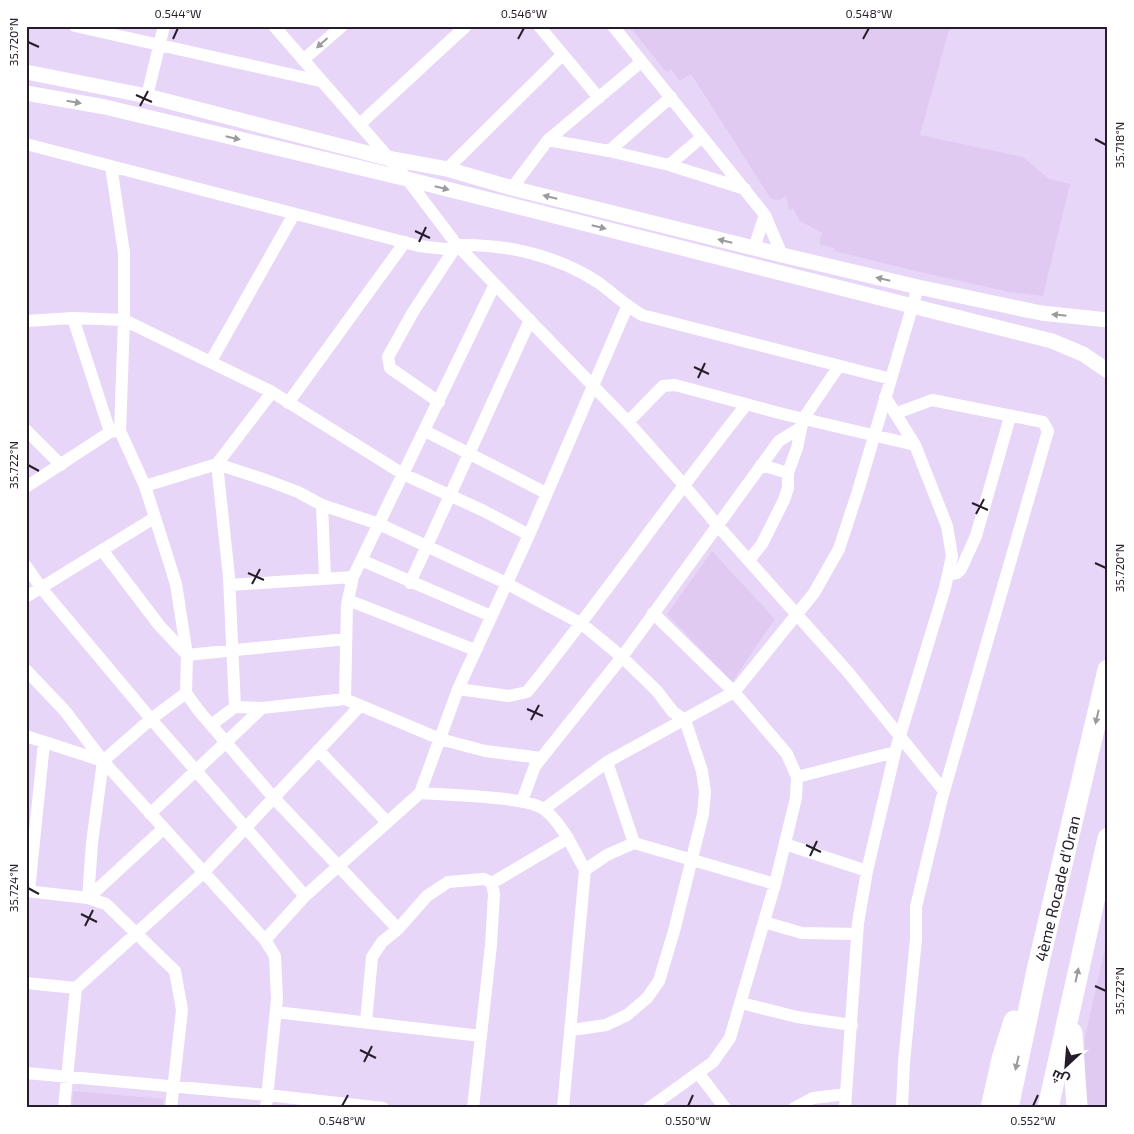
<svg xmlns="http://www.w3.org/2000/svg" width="1134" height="1134" font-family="'Exo 2',Cairo,sans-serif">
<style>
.built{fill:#e0caf2}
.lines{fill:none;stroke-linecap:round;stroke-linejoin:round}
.minor{stroke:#fff;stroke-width:12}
.tertiary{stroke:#fff;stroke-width:15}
.motorway{stroke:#fff;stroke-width:21}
.oneway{fill:#9d9a9f}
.ticks{fill:none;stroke:#251e2a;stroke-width:2}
.labels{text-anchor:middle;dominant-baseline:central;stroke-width:4;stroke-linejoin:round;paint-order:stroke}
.street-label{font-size:16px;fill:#251e2a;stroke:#fff}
.neatline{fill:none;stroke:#251e2a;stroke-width:2}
.ticks-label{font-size:12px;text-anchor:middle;fill:#251e2a}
</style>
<rect width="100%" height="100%" fill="#e8d6f8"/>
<!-- built -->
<path class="built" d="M629,26H950L920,135L1023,157L1049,179L1070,184L1043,296L1009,292L916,271L834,251V248L819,244L822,233L800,221L793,208L789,210L786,196L779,200L771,199L691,74L679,81L671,69L667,73Z
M712,551L775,619L732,682L667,614Z
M1108,935V1108H1089L1083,1079L1085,1037Z
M73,1091L164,1099L163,1108H72Z"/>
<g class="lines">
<!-- minor -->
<path class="minor" d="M75,26L320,81
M274,26L407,179L457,245L628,422L683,484L718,526L848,672L944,791
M539,26L599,98
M613,26L765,215
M303,60L342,26
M147,96L164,26
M360,124L466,26
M548,140L609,151L669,165L745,189
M26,144L419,246L454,250
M609,151L671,97
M669,165L702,137
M111,166L124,253V320L120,431L145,486L176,584L187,655L186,693L199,711L273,797L398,929
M447,169L562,55
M512,188L548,140L641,62
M754,248L765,215L782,255
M73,318L110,432
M26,321L73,318L124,320L272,392L403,474L484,511L529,535
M211,361L294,214
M439,402L390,368L388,357L413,312L457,245C506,244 557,255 599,283C614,294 626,306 642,315L891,379
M288,403L405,242
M897,413L932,400L1043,422L1048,431L942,798L916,907V939L904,1062L902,1108
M628,422L663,386L675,385L783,414L915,445
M26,430L61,465
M425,431L546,493
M761,465L788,473
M145,486L217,464L266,480L298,492L322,505L379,524L506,583L582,624L622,657L657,691L673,712L685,720L702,771L705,792L703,814L674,931L659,981L647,998L627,1015L606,1025L572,1030
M26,487L110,432L117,431
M322,505L325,578
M102,550L159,625L187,655L346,639
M361,560L491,616
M749,560L762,544L784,500L788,488V473L797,448L803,419L839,366
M26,566L42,589L151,719L305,896
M948,575L957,573L961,569L976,536L1010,417
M410,583L530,320
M230,585L353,577
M26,597L154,518
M348,600L475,650
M26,670L65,711L103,761L265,940L275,956L277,999L266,1108
M458,689L509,696L527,692C603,598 671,499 746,405
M345,699L347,605L353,577L495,284
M235,707L229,577L217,464L272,392
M211,725L235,707L262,708L345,699L440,739L485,751L541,758
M26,736L103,761
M318,750L387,822
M607,762L634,843L775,884
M797,777L895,752
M420,793C444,795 529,796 545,810C563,825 574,850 585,870L563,1108
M522,801L535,766L622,657L779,441L800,428
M544,809L607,762L734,692L814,593L839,549L858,491L918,287
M150,814L262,708
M785,844L867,871
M585,870L607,855L634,843
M492,883L568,838
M26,891L88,898L106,904L175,971L182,1010L171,1108
M29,891L44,743
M88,898L92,843L103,761L151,719L186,693
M88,898L163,829
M764,922L802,933L857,934
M265,940L305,896L420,793L458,689L529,535L627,307
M26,983L76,988L203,873L360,706
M741,1003L797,1017L852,1025
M276,1012L481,1036
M366,1022L372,957L382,942L398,929L427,896L448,882L484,879L492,883L494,894L491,945L473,1108
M26,1073L267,1095L383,1108
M699,1074L725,1108
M64,1108L76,988
M649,1108L713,1062L730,1038L775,884L796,798L797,777L787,754L734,692L653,613
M794,1108L813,1098L846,1094
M845,1108L858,923L867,871L895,752L945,588L952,556L947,526L915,445L885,397"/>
<!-- tertiary -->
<path class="tertiary" d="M26,72L147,96L387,158L447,169L512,188L782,255L918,287L1041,313L1108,320
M26,93L105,107L407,179L1052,341L1083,354L1108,371"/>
<!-- motorway -->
<g class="motorway">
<path d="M1072,1033L1077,1108"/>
<path d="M991,1108L1002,1059L1014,1021"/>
<path id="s1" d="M1008,1108L1038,966L1108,670"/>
<path d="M1048,1108L1108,838"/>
</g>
</g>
<!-- one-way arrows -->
<defs><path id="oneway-solid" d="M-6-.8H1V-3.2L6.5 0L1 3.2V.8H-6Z" transform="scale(1.25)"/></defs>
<g class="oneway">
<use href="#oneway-solid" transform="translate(322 43) rotate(138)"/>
<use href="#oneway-solid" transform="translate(74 102) rotate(10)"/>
<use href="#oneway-solid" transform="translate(233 138) rotate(13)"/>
<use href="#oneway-solid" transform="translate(442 188) rotate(14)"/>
<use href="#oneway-solid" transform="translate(550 197) rotate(-166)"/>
<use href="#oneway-solid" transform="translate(599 227) rotate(14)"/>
<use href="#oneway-solid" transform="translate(725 241) rotate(-166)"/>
<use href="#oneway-solid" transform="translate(883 279) rotate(-167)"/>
<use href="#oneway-solid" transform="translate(1059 315) rotate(-174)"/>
<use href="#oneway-solid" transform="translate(1097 717) rotate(103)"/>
<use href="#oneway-solid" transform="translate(1077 975) rotate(-78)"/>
<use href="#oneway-solid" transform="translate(1017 1063) rotate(103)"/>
</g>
<!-- ticks -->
<path class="ticks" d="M173,39L178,28M518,39L524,28M863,39L869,28M28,42L39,47M136,95L152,102M140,106L148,91M1095,139L1106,145M415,231L430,238M419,242L426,227M694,367L709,374M698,378L705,363M28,465L39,471M972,503L988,510M976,514L984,499M1095,563L1106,568M248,573L264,580M252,584L260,569M527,709L543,716M531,720L539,705M806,845L821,852M810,856L817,841M28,888L39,894M81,914L97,922M85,926L93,910M1095,986L1106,991M360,1050L376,1058M364,1062L372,1046M342,1106L348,1095M688,1106L693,1095M1033,1106L1038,1095"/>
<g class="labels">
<!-- street labels -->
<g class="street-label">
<text stroke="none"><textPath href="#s1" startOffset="225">4ème Rocade d'Oran</textPath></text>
</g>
</g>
<!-- border -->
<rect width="1134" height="1134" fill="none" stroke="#ffffff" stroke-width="55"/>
<!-- north arrow -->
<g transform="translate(1066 1066) rotate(206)" stroke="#ffffff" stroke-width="4" paint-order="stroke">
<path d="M0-4L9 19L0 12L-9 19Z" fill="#251e2a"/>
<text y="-8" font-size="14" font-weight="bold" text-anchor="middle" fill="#251e2a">ش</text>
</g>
<rect x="28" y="28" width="1078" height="1078" class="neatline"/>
<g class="ticks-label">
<text x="178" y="18">0.544°W</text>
<text x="524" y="18">0.546°W</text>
<text x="869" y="18">0.548°W</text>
<text transform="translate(14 42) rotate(-90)" y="4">35.720°N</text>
<text transform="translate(1120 145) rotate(-90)" y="4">35.718°N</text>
<text transform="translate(14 465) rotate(-90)" y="4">35.722°N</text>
<text transform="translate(1120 568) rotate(-90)" y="4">35.720°N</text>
<text transform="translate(14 888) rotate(-90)" y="4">35.724°N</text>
<text transform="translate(1120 991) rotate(-90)" y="4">35.722°N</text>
<text x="342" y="1125">0.548°W</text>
<text x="688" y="1125">0.550°W</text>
<text x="1033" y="1125">0.552°W</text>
</g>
</svg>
